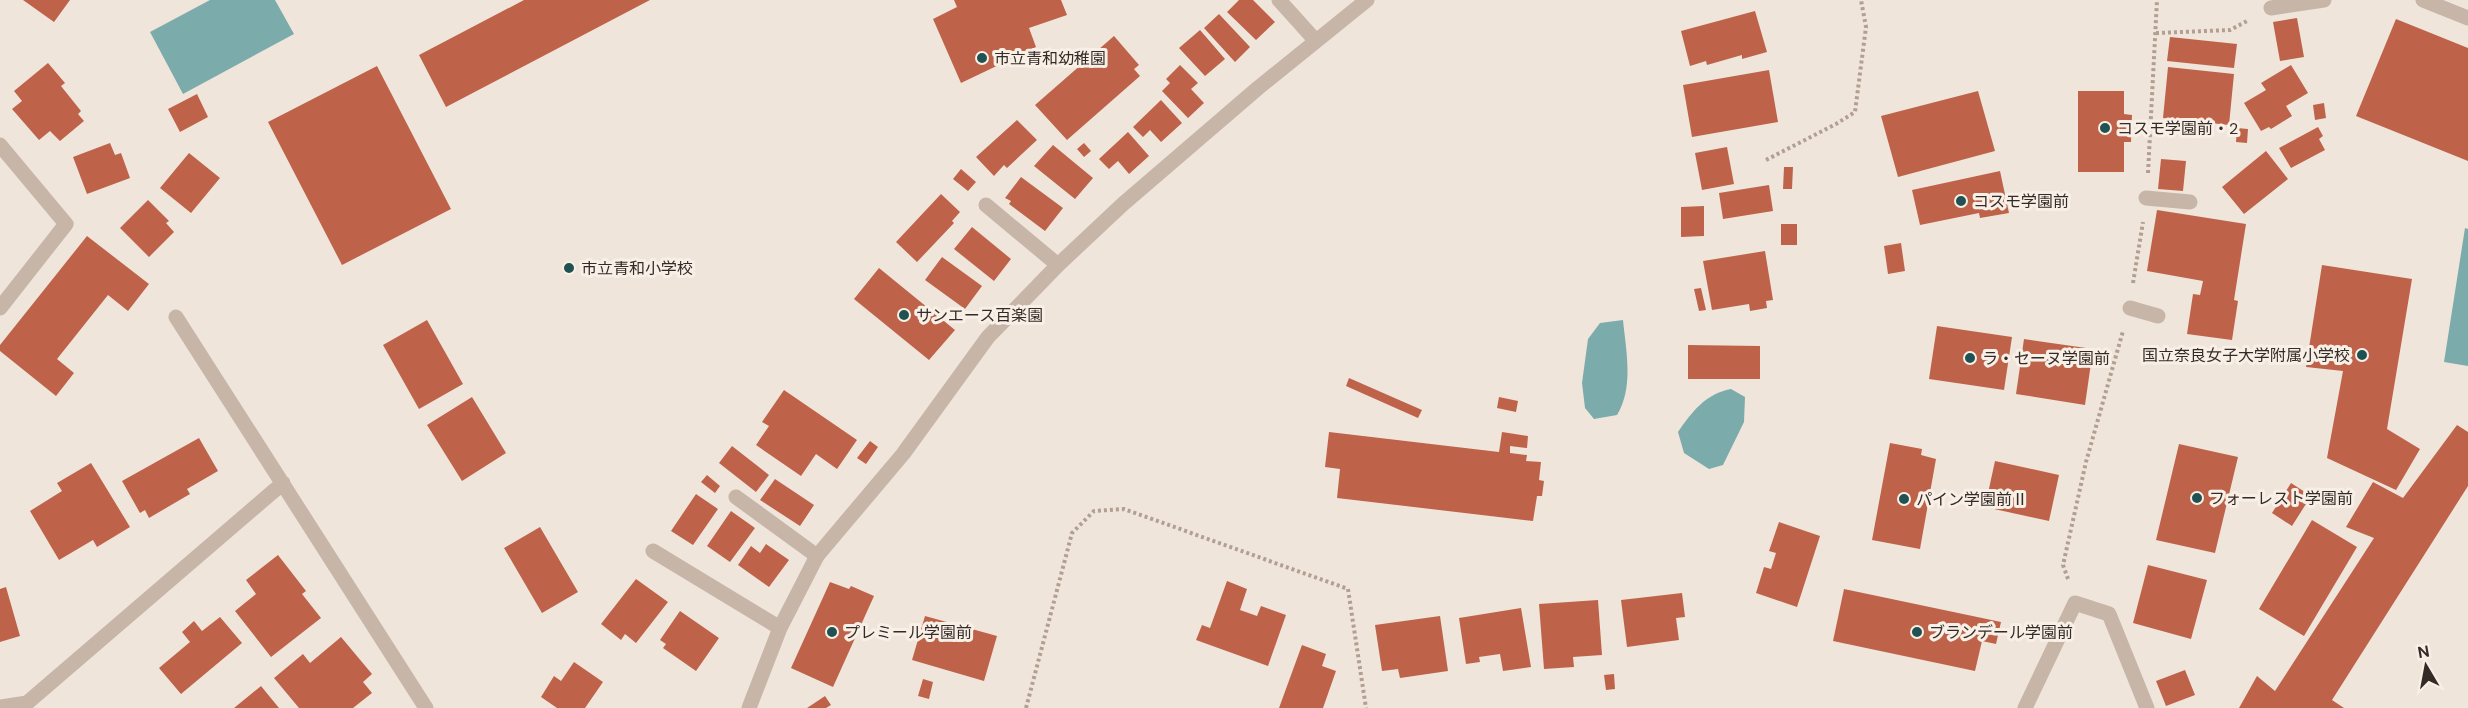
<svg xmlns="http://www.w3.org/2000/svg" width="2468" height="708" font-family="'DM Sans','Noto Sans JP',sans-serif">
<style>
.water{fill:#7cabab}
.building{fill:#be634a}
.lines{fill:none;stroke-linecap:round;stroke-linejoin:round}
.path{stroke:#b39f92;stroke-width:4;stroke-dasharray:3 3;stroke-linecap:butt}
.service{stroke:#c7b5a8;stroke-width:15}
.minor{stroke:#c7b5a8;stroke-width:15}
.poi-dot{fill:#205153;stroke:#f8f0e7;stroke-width:2}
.labels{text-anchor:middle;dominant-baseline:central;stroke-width:6;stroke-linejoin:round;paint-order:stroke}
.poi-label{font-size:16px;fill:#342b27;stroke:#f8f0e7;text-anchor:start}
</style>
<rect width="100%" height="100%" fill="#f0e5db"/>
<!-- water -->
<path class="water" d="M210,0H275L294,34L183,94L150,32Z
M2465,228L2468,229V366L2444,362Z
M1623,320C1626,351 1634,387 1617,415L1594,419L1585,408L1582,383L1588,339L1600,323Z
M1731,389L1745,397L1744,422L1723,465L1709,469L1684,453L1678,432C1692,412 1705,394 1731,389Z"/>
<!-- building -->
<path class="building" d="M23,0H70L54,22Z
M524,0H650L446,107L419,55Z
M954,0H1061L1067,15L1029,28L1036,47L961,83L933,19L957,7Z
M1239,0H1253L1275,22L1256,40L1227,12Z
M1755,11L1767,52L1742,59V55L1707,65L1706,61L1690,66L1681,31Z
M1219,14L1250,47L1235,62L1204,28Z
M2297,18L2304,57L2280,61L2273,22Z
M2396,19L2468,48V161L2356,116Z
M1200,30L1225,59L1205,76L1179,48Z
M1114,36L1139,65L1134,69L1140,76L1067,140L1035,105Z
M2170,37L2237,44L2234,68L2167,61Z
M48,63L65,83L61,86L81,111L78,114L84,121L60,141L50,131L39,140L12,109L22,101L14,91Z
M1180,65L1198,83L1191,89L1204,103L1188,118L1162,91L1170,83L1166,79Z
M2291,65L2308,93L2286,106L2292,116L2271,129L2269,127L2261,131L2244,103L2266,90L2261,83Z
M377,66L451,209L342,265L268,122Z
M2168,67L2234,74L2229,125L2163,118Z
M1769,70L1778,122L1692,137L1683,85Z
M1978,91L1995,151L1898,177L1881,116Z
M2078,91H2124V114L2132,115L2131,142H2124V172H2078Z
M197,94L208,117L180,132L168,109Z
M1161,100L1182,123L1161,142L1150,130L1143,137L1133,127Z
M2324,103L2326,118L2315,120L2313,105Z
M1017,120L1037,140L1007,168L1004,165L994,176L976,157Z
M2318,127L2323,136L2319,139L2325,150L2291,168L2279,148Z
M2237,128L2248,129L2247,143L2236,142Z
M1128,132L1149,156L1129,174L1118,161L1109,169L1099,159Z
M110,143L115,155L121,153L130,178L87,194L73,157Z
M1084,143L1091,151L1084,157L1077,149Z
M1053,145L1093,178L1075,199L1034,166Z
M1727,147L1734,184L1702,190L1695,153Z
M2266,151L2288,179L2244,214L2222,187Z
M189,153L220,178L191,213L160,188Z
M2161,159L2186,161L2183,191L2158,189Z
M1784,167H1793L1792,189H1783Z
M961,169L976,182L968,191L953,179Z
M2000,171L2009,213L1980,218L1979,213L1920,225L1912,190Z
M1021,177L1063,208L1045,231L1009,204L1011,201L1005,198Z
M1769,185L1773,211L1723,219L1719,193Z
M941,194L960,212L952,221L954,223L917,262L896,242Z
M148,200L169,221L166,223L174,232L149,257L120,228Z
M1704,206V236L1681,237V207Z
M2157,210L2246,224L2234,300L2238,301L2232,340L2187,334L2193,294L2200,295L2203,281L2147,271Z
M1781,224H1797V245H1781Z
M972,227L1011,259L994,281L954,249Z
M87,236L149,284L128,311L108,295L57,359L74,373L56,396L0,351V345Z
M1901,243L1905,271L1888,274L1884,246Z
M1765,251L1773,300L1766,301L1767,308L1750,311L1749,304L1712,310L1703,261Z
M942,257L982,286L965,309L925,280Z
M2322,265L2412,279L2387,429L2420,449L2396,490L2327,458L2343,371L2306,367Z
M879,268L955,330L929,360L854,299Z
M1701,288L1706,310L1699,311L1694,289Z
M427,320L463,384L419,409L383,345Z
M1937,326L2012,337L2004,390L1929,379Z
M2024,339L2093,349L2085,405L2016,394Z
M1688,345L1760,346V379H1688Z
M1349,378L1422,410L1418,418L1346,386Z
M784,390L857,440L837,469L816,454L801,476L756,445L769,426L762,422Z
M472,397L506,453L462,481L427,425Z
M1499,397L1518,401L1516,412L1497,408Z
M2457,425L2468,432V486L2332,700L2344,708H2239L2257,676L2275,691L2374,538L2346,527L2373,482L2403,498Z
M1329,432L1499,452L1502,432L1528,436L1527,448L1510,446V453L1527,455L1526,461L1541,462L1539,480L1544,481L1542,496H1537L1533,521L1337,498L1340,469L1325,467Z
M199,438L218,471L187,489L190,494L149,518L145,510L140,513L122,481Z
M870,441L878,447L866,464L857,458Z
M1890,443L1922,449L1921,455L1936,459L1920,549L1872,540Z
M2179,444L2238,457L2215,553L2156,540Z
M732,446L769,475L756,492L719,463Z
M1995,461L2059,475L2049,521L1985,507Z
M91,463L130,527L97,547L93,540L59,560L30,511L62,491L57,483Z
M707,475L720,486L715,493L701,482Z
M775,479L814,505L800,526L760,500Z
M2291,483L2311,496L2292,526L2272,513Z
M696,494L718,509L693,545L671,531Z
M731,511L755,528L730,562L707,546Z
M2312,520L2357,547L2304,636L2259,609Z
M1779,522L1820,536L1797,607L1756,593L1764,567L1771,569L1776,553L1769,551Z
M540,527L578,592L542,613L504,548Z
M766,544L789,560L769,587L738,565L751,546L760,553Z
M278,555L306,591L302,594L321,618L271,657L235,611L256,594L246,580Z
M2148,565L2207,580L2191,639L2133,623Z
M636,579L668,602L636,643L625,634L621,640L601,624Z
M1227,581L1247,589L1240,610L1257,616L1261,606L1286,615L1268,666L1196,640L1202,625L1210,628Z
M830,582L849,589L851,586L874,596L833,687L791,668Z
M6,587L20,636L0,642V589Z
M1844,589L2001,622L1996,644L1982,641L1975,671L1833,641Z
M1682,593L1685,617L1676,618L1679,640L1627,647L1621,600Z
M1598,600L1602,655L1573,657L1574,667L1544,669L1539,604Z
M1521,608L1531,667L1503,671L1500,654L1479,657L1480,662L1466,664L1459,618Z
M680,611L719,638L696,671L663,648L666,644L660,640Z
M925,616L997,636L984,681L912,660Z
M1440,616L1448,671L1400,678L1398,669L1382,671L1375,625Z
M220,617L242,643L181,694L159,668L190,642L182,632L194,621L202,631Z
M341,637L372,674L363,682L372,693L353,708H299L274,678L303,654L310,663Z
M1302,645L1326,654L1322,666L1336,671L1323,708H1279Z
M574,662L603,682L585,708H557L541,697L554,676L561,681Z
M2185,670L2195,695L2166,706L2156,681Z
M1614,674L1615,689L1606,690L1604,675Z
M923,679L933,682L929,699L918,696Z
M261,686L279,708H234Z
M825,696L831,705L826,708H807Z"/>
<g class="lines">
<!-- path -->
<path class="path" d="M2156,33L2230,30L2249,20
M1766,160L1836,124L1855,112L1866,27L1861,0
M2148,173L2157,0
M2133,283L2143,222
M2068,579L2063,565L2086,462L2123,331
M1026,708L1072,533L1094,511L1124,509L1348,589L1366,708"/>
<!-- service -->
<path class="service" d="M1279,0L1315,40
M2146,198L2190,202
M986,205L1058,265
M2130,308L2158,316
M736,497L817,556"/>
<!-- minor -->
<path class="minor" d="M2423,0L2468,18
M2271,8L2324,0
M0,145L66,224L0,308
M176,317L426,708
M653,551L780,628
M0,707L27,703L283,483
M749,708L780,628L817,556L903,454L988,337L1058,265L1123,204L1258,88L1367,0
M2025,708L2075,603L2109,614L2147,708"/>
</g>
<!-- markers -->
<g class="poi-dot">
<circle cx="982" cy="58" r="6"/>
<circle cx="2105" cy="128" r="6"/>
<circle cx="1961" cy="201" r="6"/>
<circle cx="569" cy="268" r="6"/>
<circle cx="904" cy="315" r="6"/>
<circle cx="2362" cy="355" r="6"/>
<circle cx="1970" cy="358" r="6"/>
<circle cx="2197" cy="498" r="6"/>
<circle cx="1904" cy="499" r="6"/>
<circle cx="832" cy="632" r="6"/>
<circle cx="1917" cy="632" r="6"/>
</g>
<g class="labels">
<!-- poi labels -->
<g class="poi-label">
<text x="994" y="58">市立青和幼稚園</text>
<text x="2117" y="128">コスモ学園前・2</text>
<text x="1973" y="201">コスモ学園前</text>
<text x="581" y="268">市立青和小学校</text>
<text x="916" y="315">サンエース百楽園</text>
<text x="2350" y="355" text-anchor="end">国立奈良女子大学附属小学校</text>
<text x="1982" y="358">ラ・セーヌ学園前</text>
<text x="2209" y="498">フォーレスト学園前</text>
<text x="1916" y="499">パイン学園前Ⅱ</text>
<text x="844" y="632">プレミール学園前</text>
<text x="1929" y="632">ブランデール学園前</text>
</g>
</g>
<!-- north arrow -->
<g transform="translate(2426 666) rotate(350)" stroke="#f8f0e7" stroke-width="4.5" paint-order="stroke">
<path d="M0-4.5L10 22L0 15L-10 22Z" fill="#342b27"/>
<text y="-9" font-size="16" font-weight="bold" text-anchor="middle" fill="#342b27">N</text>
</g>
</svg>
